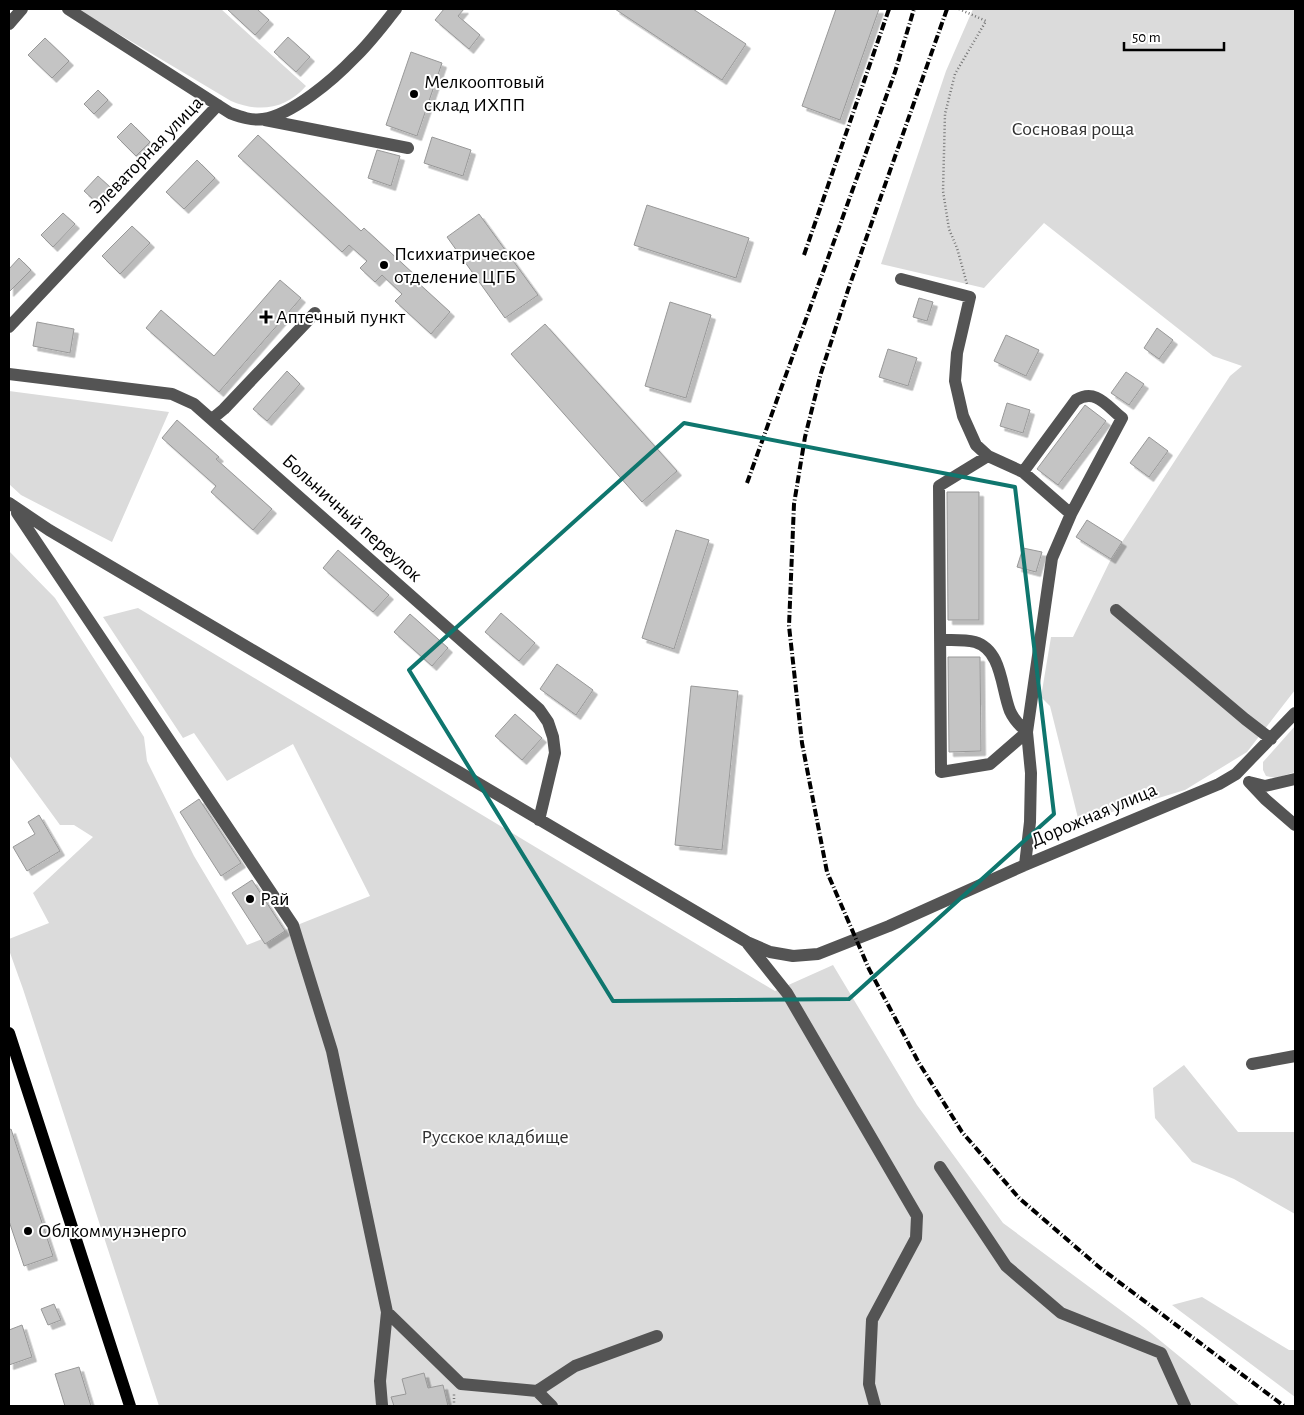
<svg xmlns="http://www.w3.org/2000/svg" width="1304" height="1415" font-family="'Alegreya Sans',sans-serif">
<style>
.green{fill:#dbdbdb}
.building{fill:#c4c4c4;stroke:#989898;filter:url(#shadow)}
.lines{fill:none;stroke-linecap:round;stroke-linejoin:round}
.path{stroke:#767676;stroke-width:2.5;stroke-dasharray:1 2.5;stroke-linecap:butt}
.minor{stroke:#545454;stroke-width:12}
.major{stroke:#000;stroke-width:12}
.rail{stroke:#000;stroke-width:4;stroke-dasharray:8 2.5 1 2.5;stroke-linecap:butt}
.marked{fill:none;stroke:#0f766e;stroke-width:4;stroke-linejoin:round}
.poi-dot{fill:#000;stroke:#fff;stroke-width:2}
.labels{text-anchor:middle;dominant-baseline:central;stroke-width:4;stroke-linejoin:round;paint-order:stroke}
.poi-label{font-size:20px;fill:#000;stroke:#fff;text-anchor:start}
.park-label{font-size:20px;fill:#323232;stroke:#fff}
.street-label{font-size:20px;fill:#000;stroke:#fff}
</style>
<defs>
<filter id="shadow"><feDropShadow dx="4.5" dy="4.5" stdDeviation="0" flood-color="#0004"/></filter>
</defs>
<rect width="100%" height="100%" fill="#fff"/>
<!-- green -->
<path class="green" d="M77,9H221L306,86C286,109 259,113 231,101Z
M973,9H1295V690L1247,752L1185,790L1079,822L1050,706L1041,697L1051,637H1073L1111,559L1122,542L1230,376L1242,366L1213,356L1044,223L984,288L881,264L946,71Z
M9,391L169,412L112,542L21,495L9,484Z
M9,551L55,598L144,737L147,761L194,856L247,945L370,896L293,744L227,781L194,733L183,738L103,617L138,608L775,991L833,965L917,1105L1003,1223L1146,1329L1240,1406H159L23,989L9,950V939L49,923L33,893L93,837L74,825H60L9,755Z
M1295,726V772L1276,778L1266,776L1263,770V762Z
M1184,1065L1238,1132H1295V1214L1234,1179L1192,1162L1155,1118L1153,1088Z
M1202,1297L1289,1350H1295V1397L1172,1305Z"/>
<!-- building -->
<path class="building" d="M227,9H257L269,20L255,35Z
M444,9H464L458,16L480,35L469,49L435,20Z
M615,9H693L746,44L722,80Z
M836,9H879L840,120L802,106Z
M288,37L310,57L296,72L274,52Z
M45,38L69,61L52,78L28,55Z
M411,52L442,63L417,136L386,125Z
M98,90L108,100L94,114L84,104Z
M131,123L150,142L136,156L117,137Z
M258,135L361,231L364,228L417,277L415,280L450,312L431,334L395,301L402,294L382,275L375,282L360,268L367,261L349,245L342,252L238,156Z
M432,137L471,150L463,176L424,163Z
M377,150L400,156L391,186L368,178Z
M197,160L215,178L184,209L166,192Z
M98,176L110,187L96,202L84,191Z
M647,205L749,238L736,278L634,245Z
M63,213L75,224L53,247L41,235Z
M479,214L538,295L505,318L447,237Z
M132,226L150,243L120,274L102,256Z
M19,258L31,270L9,292V269Z
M280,280L301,298L219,392L146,328L161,310L214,356Z
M919,298L933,302L927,321L913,317Z
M670,302L711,315L686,398L645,386Z
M37,322L74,329L70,353L33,346Z
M545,324L677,471L642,502L511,354Z
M1157,328L1173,340L1159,359L1144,348Z
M1006,335L1039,350L1026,376L994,361Z
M888,349L917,358L908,386L879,377Z
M287,371L300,384L267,421L253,409Z
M1126,372L1144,384L1129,405L1111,393Z
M1007,403L1030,410L1023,433L1000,426Z
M1085,405L1106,421L1058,485L1037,469Z
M177,420L219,457L216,459L272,509L253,530L211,492L216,486L162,438Z
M1149,437L1168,451L1149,477L1130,463Z
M947,492H979V620H948Z
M1087,520L1122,542L1111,559L1076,537Z
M676,530L709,540L674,649L642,638Z
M1023,548L1042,552L1036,572L1017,567Z
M338,550L389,595L373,612L323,568Z
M501,613L535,643L519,661L485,632Z
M410,614L448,648L432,666L394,632Z
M948,657H980L981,751L949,752Z
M557,664L593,690L576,715L540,689Z
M691,686L738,691L722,850L675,845Z
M515,714L542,738L522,760L495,736Z
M199,799L241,863L221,876L180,812Z
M39,815L60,851L27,871L13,847L35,834L28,822Z
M252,880L285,931L265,944L232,893Z
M11,1129L53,1256L24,1266L9,1221V1130Z
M54,1304L61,1320L48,1325L41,1309Z
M22,1325L32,1357L9,1365V1330Z
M79,1367L91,1406H65L55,1374Z
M424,1373L428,1388L443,1385L448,1406H394L391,1397L406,1394L402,1379Z"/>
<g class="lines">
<!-- path -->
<path class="path" d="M959,9L986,21L955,74L945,114L943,191L949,229L957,248L967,284
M454,1406V1394"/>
<!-- minor -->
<path class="minor" d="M68,9L230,113C241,117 252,121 263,119C292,115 334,79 354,58C370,43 383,25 396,9
M9,24L22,9
M265,120L408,148
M901,279L970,297L957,353L955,381L963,416L976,445L988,456L1023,472L1071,514
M9,327L218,105
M9,374L172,394L194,404L539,709L548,722L553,737L555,753L539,820
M212,419L224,409L315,313
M1023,472L1076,400C1096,388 1107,406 1122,418L1071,514L1052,558L1027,732L1031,773L1030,822L1025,865
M9,503L49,530L747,942L770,952L793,956L818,954L889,926L1025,865L1219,784L1236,774L1295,713
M17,513L293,925L332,1051L387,1312L461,1384L537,1391L552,1406
M1116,610L1245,719L1271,739
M940,640C951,640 964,639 975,642C1002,650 1001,688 1010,711C1014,720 1020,726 1027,732L990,764L941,772L939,486L988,456
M1249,782L1265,799L1295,825
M1249,782L1265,786L1295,779
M748,944L787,993L917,1216L916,1238L872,1320L869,1384L875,1406
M1252,1064L1295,1056
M940,1167L1006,1266L1061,1313L1161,1353L1185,1406
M537,1391L575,1366L657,1336
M382,1405L380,1381L387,1312"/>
<!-- major -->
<path class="major" d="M9,1033L130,1406"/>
<!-- rail -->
<path class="rail" d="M947,9L848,290L821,373L805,437L794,504L789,626L802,743L827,872L869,969L919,1063L962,1132L1019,1198L1099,1267L1284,1406
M804,255L889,9
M747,483L895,72L914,9"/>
</g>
<!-- marked area -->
<path class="marked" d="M684,423L1015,487L1054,814L849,999L613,1001L409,670Z"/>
<!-- markers -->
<g class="poi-dot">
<circle cx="414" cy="94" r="5"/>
<circle cx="384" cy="265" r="5"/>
<path d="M263.5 309.5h5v5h5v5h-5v5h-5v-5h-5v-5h5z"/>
<circle cx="250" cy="899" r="5"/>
<circle cx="28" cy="1231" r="5"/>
</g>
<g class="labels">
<!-- poi labels -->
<g class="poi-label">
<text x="424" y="82">Мелкооптовый<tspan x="424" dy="23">склад ИХПП</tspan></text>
<text x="394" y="254">Психиатрическое<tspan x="394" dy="23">отделение ЦГБ</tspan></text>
<text x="276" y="317">Аптечный пункт</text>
<text x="260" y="899">Рай</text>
<text x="38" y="1231">Облкоммунэнерго</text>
</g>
<!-- park labels -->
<g class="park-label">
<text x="1073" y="129">Сосновая роща</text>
<text x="495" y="1137">Русское кладбище</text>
</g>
<!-- street labels -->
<g class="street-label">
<text transform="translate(146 155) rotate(-46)">Элеваторная улица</text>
<text transform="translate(352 518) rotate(42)">Больничный переулок</text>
<text transform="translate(1094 815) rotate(-23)">Дорожная улица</text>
</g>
</g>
<!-- border -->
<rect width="1304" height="1415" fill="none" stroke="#000000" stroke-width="20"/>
<!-- scale -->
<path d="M1124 42v8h100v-8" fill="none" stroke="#000000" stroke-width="2.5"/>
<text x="1132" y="42" font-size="15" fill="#000000" stroke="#ffffff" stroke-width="4" paint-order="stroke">50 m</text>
</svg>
